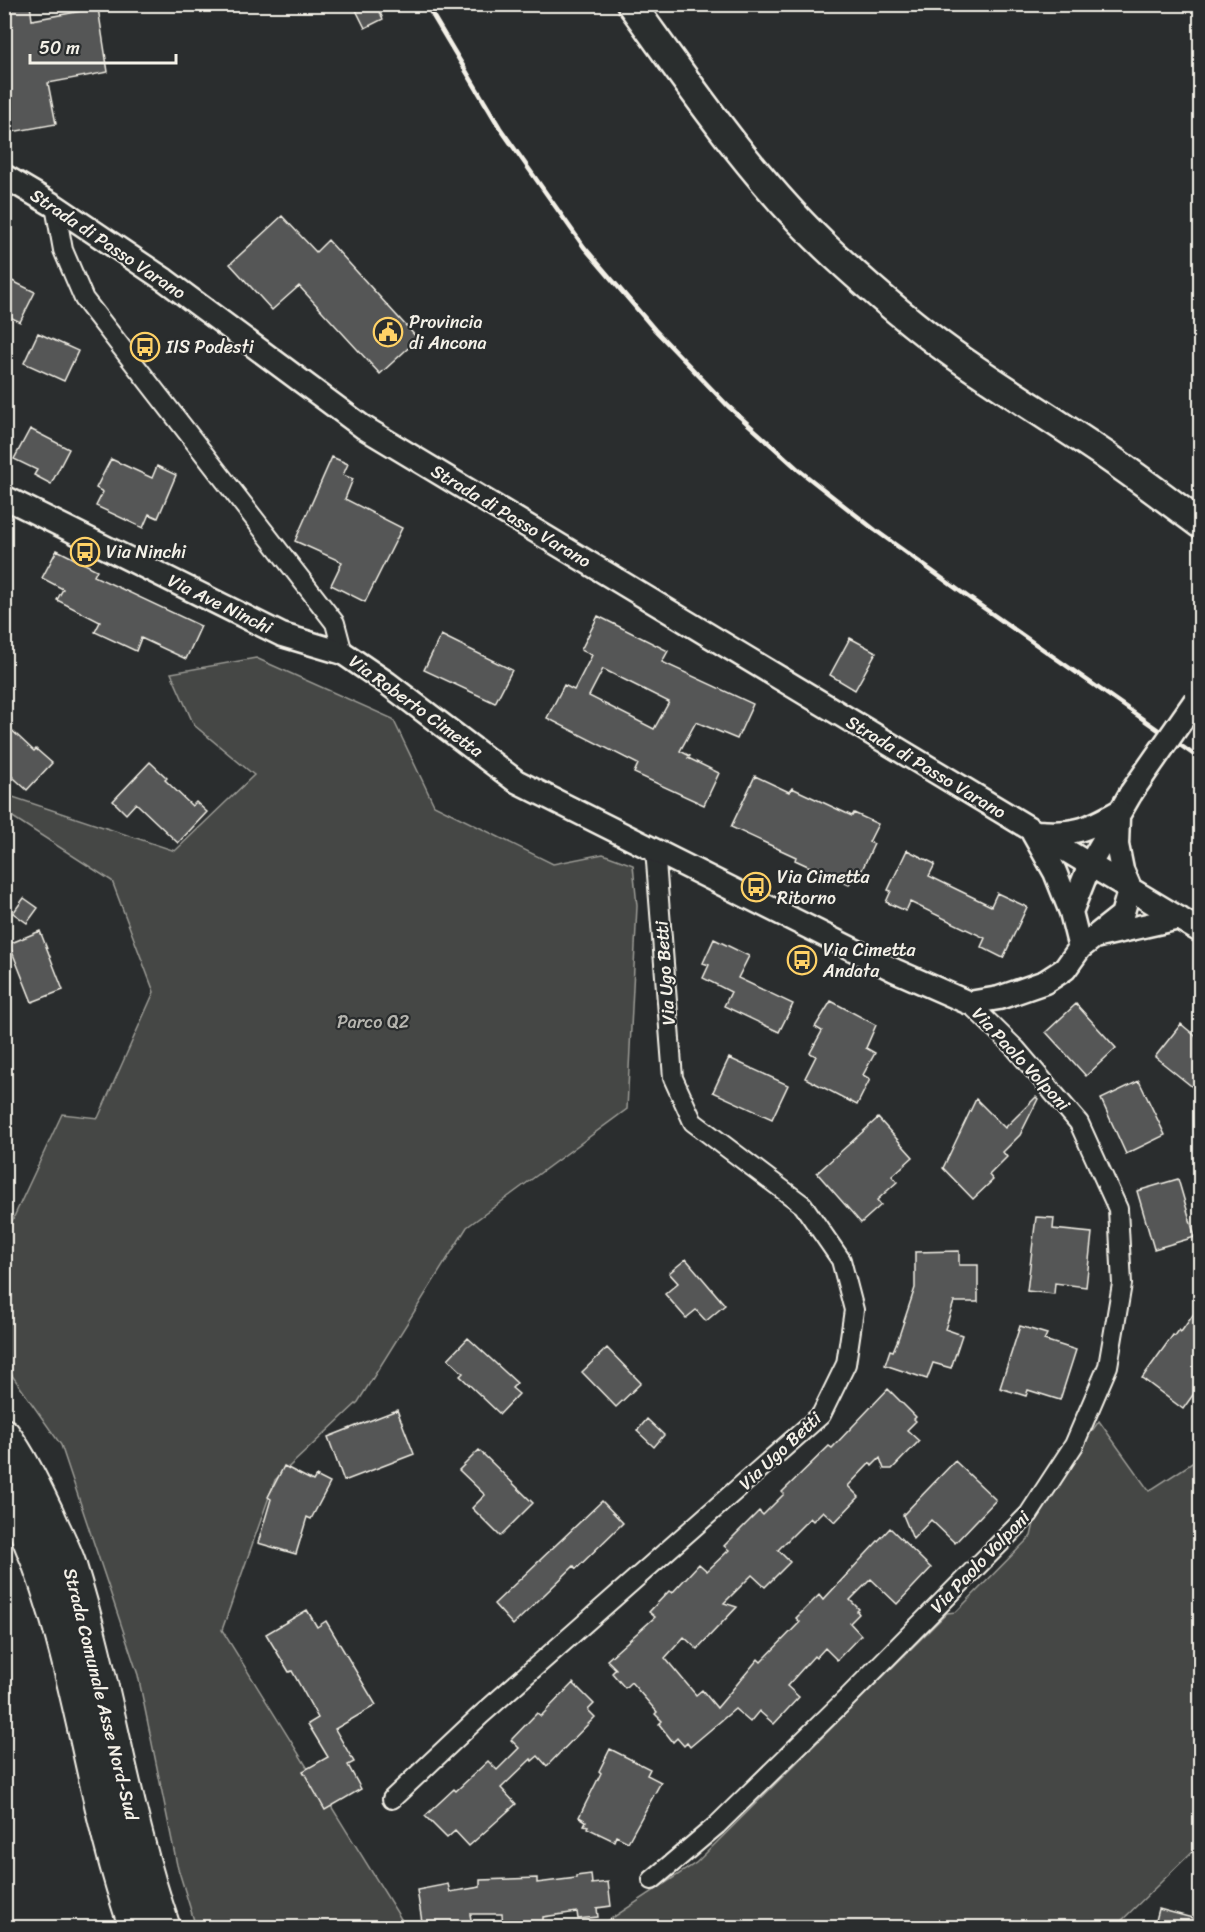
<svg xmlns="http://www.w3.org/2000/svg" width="1205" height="1932" font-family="Sriracha,sans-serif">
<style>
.green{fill:#444645;stroke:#9c9c96;stroke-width:1.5}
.building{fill:#555756;stroke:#f4f1e8;stroke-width:1.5;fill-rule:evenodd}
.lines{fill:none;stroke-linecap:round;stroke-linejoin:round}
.minor-casing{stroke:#f4f1e8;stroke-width:22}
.tertiary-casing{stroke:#f4f1e8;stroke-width:27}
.secondary-casing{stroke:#f4f1e8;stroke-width:32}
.trunk-casing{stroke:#f4f1e8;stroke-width:36}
.minor{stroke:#2a2d2e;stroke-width:18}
.tertiary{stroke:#2a2d2e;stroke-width:22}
.secondary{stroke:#2a2d2e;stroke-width:27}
.trunk{stroke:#2a2d2e;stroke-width:32}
.rail{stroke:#f4f1e8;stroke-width:4.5}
.tertiary-bridge-casing{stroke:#f4f1e8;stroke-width:27;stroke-linecap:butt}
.tertiary-bridge{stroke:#2a2d2e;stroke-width:22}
.labels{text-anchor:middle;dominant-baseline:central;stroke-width:4.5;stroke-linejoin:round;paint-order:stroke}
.street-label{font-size:18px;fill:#f4f1e8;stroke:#2a2d2e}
.poi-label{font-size:18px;fill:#f4f1e8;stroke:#2a2d2e;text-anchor:start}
.park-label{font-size:18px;fill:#b6b5af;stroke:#2a2d2e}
</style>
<rect width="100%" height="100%" fill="#2a2d2e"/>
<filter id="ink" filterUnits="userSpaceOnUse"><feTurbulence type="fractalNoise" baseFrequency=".0167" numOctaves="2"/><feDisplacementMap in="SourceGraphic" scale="12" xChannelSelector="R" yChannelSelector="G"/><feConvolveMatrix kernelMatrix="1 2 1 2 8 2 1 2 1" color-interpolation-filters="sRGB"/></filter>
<g filter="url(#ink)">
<!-- green -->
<path class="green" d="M256,658L393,719L434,805L553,864L603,854L633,865L637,906L627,1109L467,1227L358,1402L275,1480L222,1630L406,1927H196L177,1865L138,1675L61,1445L4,1364L5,1236L62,1114L98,1118L154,992L112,881L5,812L4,794L175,851L254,775L194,725L171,673Z
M1099,1421L1149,1491L1200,1458V1844L1115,1927L597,1928L696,1863L947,1613L956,1612L1031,1536L1038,1507Z"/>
<!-- building -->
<path class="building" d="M4,4H30L32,20L98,8L108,72L48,83L56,124L12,132L4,87Z
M353,4H376L383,19L365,28Z
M282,216L316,252L328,240L418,339L380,374L299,286L272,310L230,264Z
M4,277L35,292L20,322L4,314Z
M38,333L78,351L64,381L24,363Z
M30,429L69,449L51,484L34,475L37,470L14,459Z
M332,457L348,464L343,475L353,479L345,499L402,528L365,602L331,585L342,562L295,541Z
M111,459L152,478L157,466L176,475L158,518L149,514L143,528L96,506L103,492L96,488Z
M57,550L97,570L94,576L201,626L186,659L141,638L136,651L95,632L100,622L57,600L63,589L42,578Z
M598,616L668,651L662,662L753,704L737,739L696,722L680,751L690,756L688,758L719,773L704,805L634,773L638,764L547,718L564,685L574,690L592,655L581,650ZM603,669L669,702L654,729L589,696Z
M441,635L512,670L495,703L424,670Z
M850,638L876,652L855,690L830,675Z
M4,723L34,751L36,749L52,763L27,790L4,769Z
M150,762L167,778L165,780L192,806L196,802L207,812L178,843L136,803L126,814L113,801Z
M755,776L789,792L792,788L852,816L854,813L878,824L869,842L874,844L860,874L855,872L849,885L795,860L796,857L731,827Z
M907,850L935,864L929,876L956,889L991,906L997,893L1027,907L1003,958L981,947L985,938L910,902L906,911L886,902L891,891L888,890Z
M24,898L38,908L27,923L13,913Z
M40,931L63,990L32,1002L9,944Z
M714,939L749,956L738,978L793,1004L779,1032L724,1006L731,992L703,978L709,965L703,963Z
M831,1001L876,1025L866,1048L875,1053L863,1075L870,1079L857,1105L805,1078L816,1056L810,1053L822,1031L815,1027Z
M1076,1004L1116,1048L1086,1076L1046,1032Z
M1181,1024L1200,1040V1093L1155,1057Z
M729,1058L788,1085L772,1119L713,1092Z
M1139,1081L1165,1135L1126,1154L1101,1099Z
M1036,1097L1038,1099L1020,1135L1003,1152L1007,1157L989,1175L993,1180L973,1199L943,1168L976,1099L1005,1128Z
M878,1118L913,1157L892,1176L897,1182L877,1200L881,1205L861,1223L817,1173Z
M1178,1179L1195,1237L1154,1249L1137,1191Z
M1036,1217L1054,1218L1053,1229L1092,1233L1086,1287L1055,1283L1054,1294L1027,1291Z
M959,1251V1265H978V1302H954L945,1329L962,1335L951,1368L933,1363L927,1379L885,1365L890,1350L893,1351L898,1339L915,1288V1252Z
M686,1259L725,1305L706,1321L696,1310L686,1318L665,1294L678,1283L669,1273Z
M1200,1305V1385L1183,1409L1142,1378L1173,1335L1175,1336L1179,1330L1181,1332Z
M1020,1326L1047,1334L1044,1340L1076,1350L1060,1400L1028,1390L1026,1396L1000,1388Z
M468,1338L517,1383L512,1388L519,1394L500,1414L460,1376L463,1373L448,1359Z
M607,1348L641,1383L616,1407L582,1372Z
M888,1389L916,1417L914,1419L916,1421L907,1430L919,1441L892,1469H884L880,1458L872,1466L870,1463L848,1486L859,1497L835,1522L823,1511L813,1521L810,1518L778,1550L790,1562L765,1587L752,1575L724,1603L737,1607L697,1649L684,1637L665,1658L696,1695L702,1690L717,1708L758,1659L761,1662L800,1622L796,1618L819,1595L823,1600L890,1528L931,1568L897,1604L871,1579L850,1600L859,1609L857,1611L859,1614L850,1623L861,1635L837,1660L825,1648L816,1658L814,1656L787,1686L799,1697L774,1724L759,1711L750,1722L735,1709L690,1747L687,1743L684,1746L677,1738L673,1742L659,1724L662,1721L655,1714L657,1712L631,1682L625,1688L612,1673L616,1669L607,1660L655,1617L649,1612L669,1591L672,1593L699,1564L707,1571L729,1550L724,1546L759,1511L763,1515L784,1494L782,1492L829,1446L832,1448Z
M397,1410L414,1454L344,1481L328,1437Z
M647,1419L664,1435L654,1447L637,1431Z
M479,1450L533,1503L500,1536L472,1508L485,1495L459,1470Z
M955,1461L996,1500L955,1543L931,1520L913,1539L903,1515Z
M284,1466L313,1481L316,1476L330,1483L311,1519L307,1517L296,1554L258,1543L271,1499L268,1497Z
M602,1501L623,1523L576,1569L574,1566L513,1625L494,1604Z
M307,1610L317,1627L326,1621L376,1705L335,1729L354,1762L348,1765L361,1789L325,1810L303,1771L328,1757L308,1724L318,1718L292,1671L289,1672L266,1634Z
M573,1683L594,1704L588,1710L595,1717L547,1766L538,1756L532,1761L531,1759L501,1788L516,1804L469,1846L455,1831L447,1838L425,1816L454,1789L456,1791L488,1761L497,1770L519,1748L511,1740L537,1713L541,1716Z
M610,1749L650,1769L647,1775L661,1782L628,1842L616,1836L614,1841L587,1828L588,1826L584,1825L586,1821L579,1817L601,1773L599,1771Z
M591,1874L592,1884L608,1882L611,1906L597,1908L598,1917L578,1919L577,1912L543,1917V1928H503L502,1914H470L472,1925L456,1928H423L417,1890L448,1884L450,1892L480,1887V1880L537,1878V1883L576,1878V1876Z
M1159,1909L1200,1920V1928H1154Z"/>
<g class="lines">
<!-- minor casing -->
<g class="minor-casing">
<path id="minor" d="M55,206L63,250L84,299L335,623L343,653
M392,1799L481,1715L821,1415L846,1364L854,1310L841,1260L803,1205L693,1122L673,1078L655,849
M652,1880L717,1825L848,1697L1029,1514L1074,1445L1108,1366L1122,1284L1118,1209L1079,1123L1016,1049L969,1003"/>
</g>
<!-- tertiary casing -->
<g class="tertiary-casing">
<path id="tertiary" d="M4,176L55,206L165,280L363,427L1200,931
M4,497L282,635L343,653L387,683L516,781L894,970L969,1003L999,998L1045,982L1065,969L1080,948L1094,937L1179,918
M1037,832C1074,835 1086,830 1118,812
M1033,833L1055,872L1071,912
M1098,934L1122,915L1130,888L1122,870L1117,845L1118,817
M1080,948L1071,912L1090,864L1131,793"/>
</g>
<!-- secondary casing -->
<g class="secondary-casing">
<path id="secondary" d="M631,4C693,90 756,183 834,255C872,290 911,324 953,354C1004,390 1057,422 1108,457C1140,479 1170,502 1200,524"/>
</g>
<!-- trunk casing -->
<g class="trunk-casing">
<path id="trunk" d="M4,1435C22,1460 35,1488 48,1515C55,1532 64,1548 70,1566C107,1684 123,1810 164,1928
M4,1487C79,1623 84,1783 136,1928"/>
</g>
<!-- minor -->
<use href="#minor" class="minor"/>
<!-- tertiary -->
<use href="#tertiary" class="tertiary"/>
<!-- secondary -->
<use href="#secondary" class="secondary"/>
<!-- trunk -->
<use href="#trunk" class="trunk"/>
<!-- rail -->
<path class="rail" d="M426,4L500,128L584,247L655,330L728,406L800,471L875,530L968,597L1200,759"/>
<!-- tertiary-bridge casing -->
<g class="tertiary-bridge-casing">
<path id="tertiary-bridge" d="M1131,793L1195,701"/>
</g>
<!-- tertiary-bridge -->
<use href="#tertiary-bridge" class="tertiary-bridge"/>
</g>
</g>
<!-- icons -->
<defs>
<g id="civic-ring" transform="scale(1.5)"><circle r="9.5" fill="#2a2d2e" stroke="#ffd166" stroke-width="1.5"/><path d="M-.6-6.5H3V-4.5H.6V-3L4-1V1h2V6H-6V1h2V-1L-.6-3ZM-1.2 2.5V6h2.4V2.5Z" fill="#ffd166"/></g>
<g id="bus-ring" transform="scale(1.5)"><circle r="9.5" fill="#2a2d2e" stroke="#ffd166" stroke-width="1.5"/><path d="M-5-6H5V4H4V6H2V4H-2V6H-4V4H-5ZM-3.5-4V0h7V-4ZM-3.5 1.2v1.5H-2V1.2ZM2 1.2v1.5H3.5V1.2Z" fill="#ffd166"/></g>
</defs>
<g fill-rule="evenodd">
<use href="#civic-ring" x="388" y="332"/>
<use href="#bus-ring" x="145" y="347"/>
<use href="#bus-ring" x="85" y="552"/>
<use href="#bus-ring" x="756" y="887"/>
<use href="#bus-ring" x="802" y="960"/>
</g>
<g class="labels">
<!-- street labels -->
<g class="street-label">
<text transform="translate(108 244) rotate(34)">Strada di Passo Varano</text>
<text transform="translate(511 516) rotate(31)">Strada di Passo Varano</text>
<text transform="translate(220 604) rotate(26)">Via Ave Ninchi</text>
<text transform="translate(416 706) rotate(36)">Via Roberto Cimetta</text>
<text transform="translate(926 767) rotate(31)">Strada di Passo Varano</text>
<text transform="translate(665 973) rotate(-94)">Via Ugo Betti</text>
<text transform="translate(1021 1059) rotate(47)">Via Paolo Volponi</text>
<text transform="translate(780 1451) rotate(-43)">Via Ugo Betti</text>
<text transform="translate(980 1562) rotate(-46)">Via Paolo Volponi</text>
<text transform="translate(101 1694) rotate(76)">Strada Comunale Asse Nord-Sud</text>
</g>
<!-- poi labels -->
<g class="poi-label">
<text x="409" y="322">Provincia<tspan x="409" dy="21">di Ancona</tspan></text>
<text x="166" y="347">IIS Podesti</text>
<text x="106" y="552">Via Ninchi</text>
<text x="777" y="877">Via Cimetta<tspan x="777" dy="21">Ritorno</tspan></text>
<text x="823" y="950">Via Cimetta<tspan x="823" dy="21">Andata</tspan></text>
</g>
<!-- park labels -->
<g class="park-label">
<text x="373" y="1022">Parco Q2</text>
</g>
</g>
<!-- margin -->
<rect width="1205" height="1932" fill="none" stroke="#2a2d2e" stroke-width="24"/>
<rect x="12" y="12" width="1181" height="1908" fill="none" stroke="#f4f1e8" stroke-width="2" filter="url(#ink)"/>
<!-- scale -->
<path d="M30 54v9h146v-9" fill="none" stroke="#f4f1e8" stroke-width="3"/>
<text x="39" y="54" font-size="18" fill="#f4f1e8" stroke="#2a2d2e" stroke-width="4.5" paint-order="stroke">50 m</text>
</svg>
